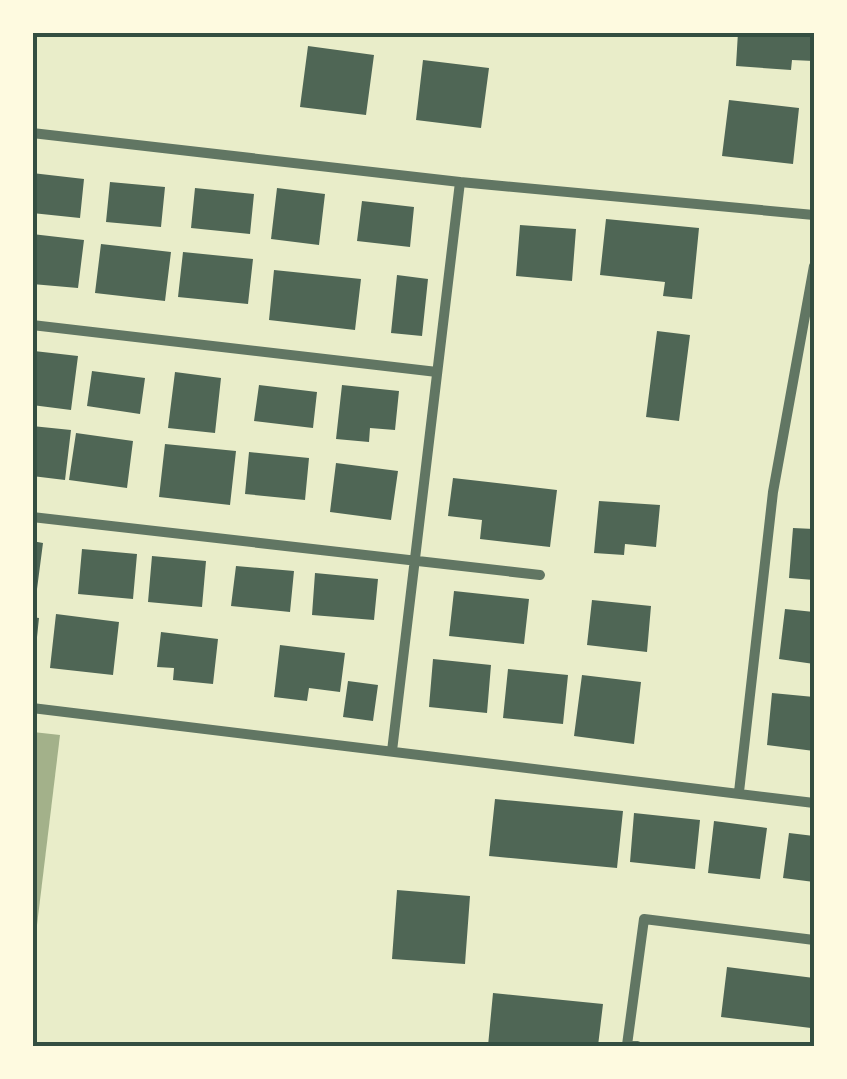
<svg xmlns="http://www.w3.org/2000/svg" width="847" height="1079" font-family="Poppins,sans-serif">
<style>
.water{fill:#a3b18a}
.building{fill:#4f6655}
.lines{fill:none;stroke-linecap:round;stroke-linejoin:round}
.minor{stroke:#617663;stroke-width:10}
.neatline{fill:none;stroke:#344e41;stroke-width:4}
</style>
<rect width="100%" height="100%" fill="#e9edc9"/>
<!-- water -->
<path class="water" d="M33,732L60,735L33,958L32,732Z"/>
<!-- building -->
<path class="building" d="M738,32L814,35V61L792,60L791,70L736,66Z
M308,46L374,55L366,115L300,107Z
M423,60L489,68L481,128L416,120Z
M729,100L799,108L793,164L722,156Z
M32,173L84,179L80,218L32,213Z
M110,182L165,187L161,227L106,222Z
M195,188L254,194L250,234L191,228Z
M277,188L325,194L319,245L271,239Z
M362,201L414,207L410,247L357,241Z
M606,219L699,228L692,299L663,296L665,282L600,275Z
M520,225L576,229L572,281L516,276Z
M32,234L84,240L78,288L32,284Z
M101,244L171,252L165,301L95,293Z
M183,252L253,259L248,304L178,297Z
M274,270L361,279L355,330L269,320Z
M397,275L428,279L422,336L391,333Z
M657,331L690,335L679,421L646,417Z
M34,351L78,356L71,410L32,405Z
M92,371L145,378L140,414L87,406Z
M175,372L221,378L215,433L168,428Z
M259,385L317,392L313,428L254,421Z
M342,385L399,391L395,430L370,428L369,442L336,439Z
M32,426L71,430L65,480L32,476Z
M76,433L133,441L127,488L69,480Z
M165,444L236,451L230,505L159,497Z
M249,452L309,458L305,500L245,494Z
M336,463L398,471L391,520L330,512Z
M453,478L557,490L550,547L480,539L482,520L448,516Z
M599,501L660,505L656,547L625,544L624,555L594,553Z
M793,528L814,529V580L789,578Z
M32,541L43,543L37,589H32Z
M82,549L137,554L133,599L78,594Z
M152,556L206,561L202,607L148,602Z
M236,566L294,571L290,612L231,606Z
M315,573L378,579L374,620L312,615Z
M454,591L529,599L524,644L449,636Z
M592,600L651,606L647,652L587,645Z
M785,609L814,612V664L779,659Z
M56,614L119,622L113,675L50,668Z
M32,617L39,618L35,656H32Z
M161,632L218,639L213,684L173,680L174,668L157,667Z
M280,645L345,653L340,692L309,688L307,701L274,697Z
M433,659L491,665L487,713L429,707Z
M508,669L568,675L563,724L503,718Z
M582,675L641,682L634,744L574,736Z
M348,681L378,685L373,721L343,717Z
M772,693L814,697V751L767,745Z
M495,799L623,811L617,868L489,856Z
M634,813L700,820L695,869L630,862Z
M714,821L767,828L760,879L708,873Z
M789,833L814,836V882L783,878Z
M397,890L470,896L465,964L392,959Z
M727,967L814,978L811,1028L721,1017Z
M493,993L603,1004L598,1046H488Z"/>
<g class="lines">
<!-- minor -->
<path class="minor" d="M32,133L460,182L814,215
M32,325L437,372
M32,517L540,575
M32,708L814,803
M392,751L460,182
M739,792L773,492L814,266
M637,1046L627,1045L644,919L814,940"/>
</g>
<!-- border -->
<rect width="847" height="1079" fill="none" stroke="#fefae0" stroke-width="70"/>
<rect x="35" y="35" width="777" height="1009" class="neatline"/>
</svg>
